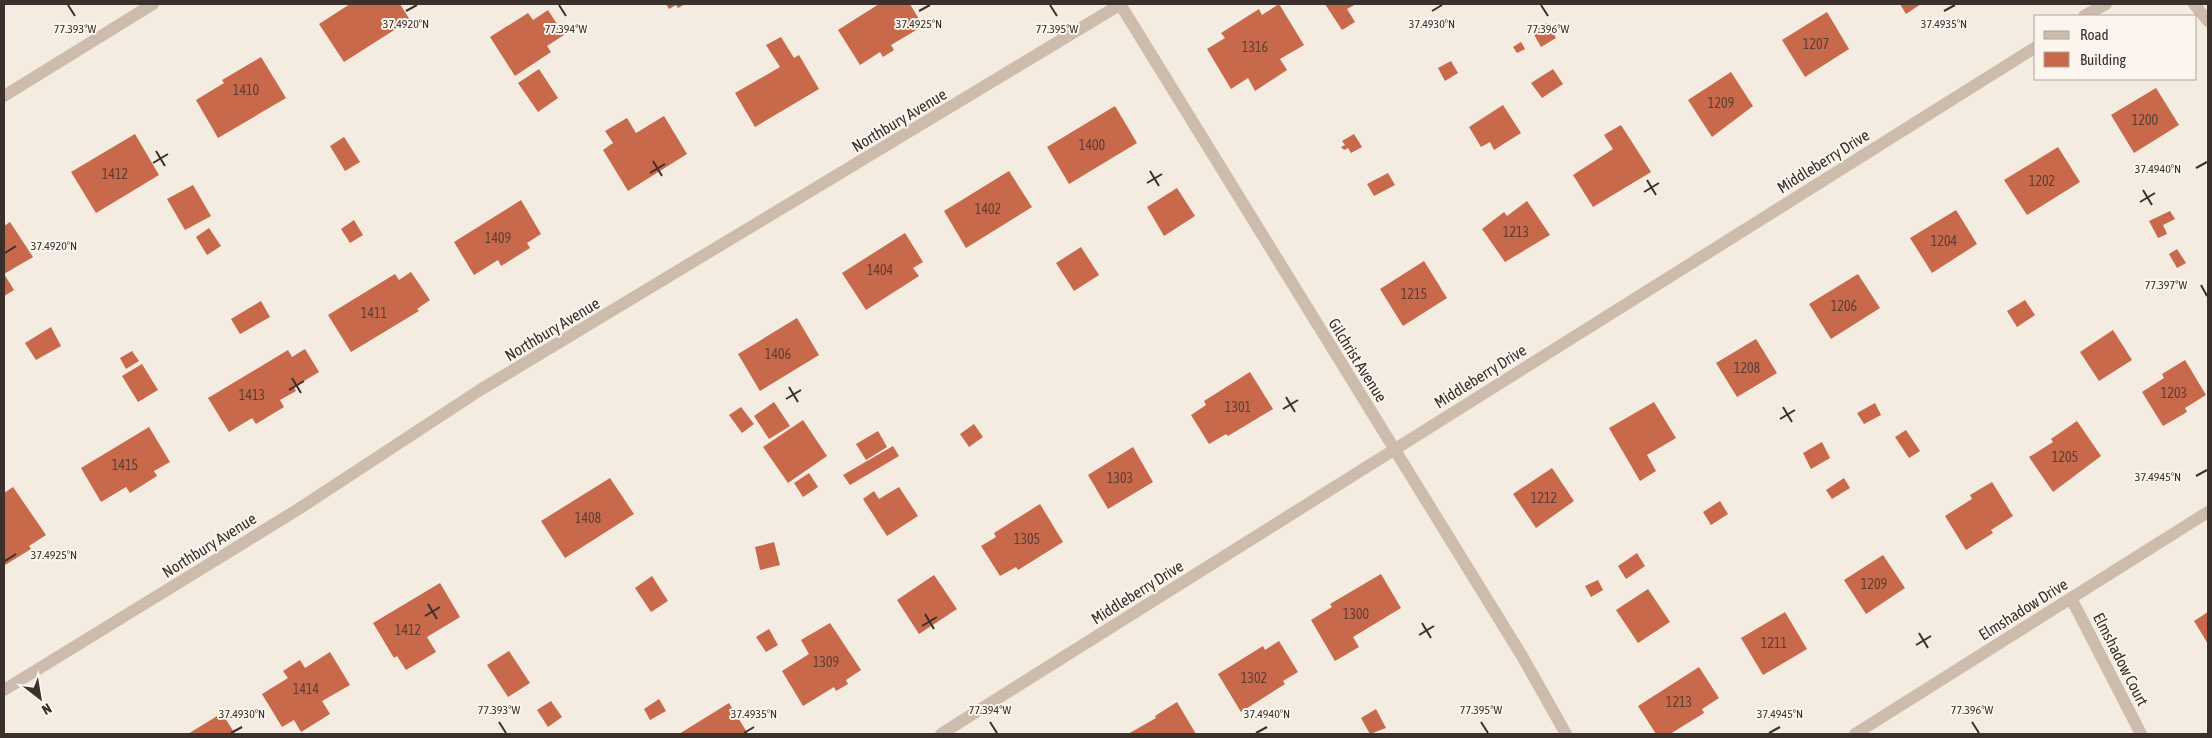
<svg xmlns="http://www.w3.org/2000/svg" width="2212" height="738" font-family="'Asap Condensed',sans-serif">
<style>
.building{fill:#c8694b}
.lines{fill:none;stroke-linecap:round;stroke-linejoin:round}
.minor{stroke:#cdbbac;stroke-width:12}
.ticks{fill:none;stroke:#3b302b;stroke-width:2}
.labels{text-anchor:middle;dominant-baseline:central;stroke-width:4;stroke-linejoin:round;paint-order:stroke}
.number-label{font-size:14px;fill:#5e3e33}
.street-label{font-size:16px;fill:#3b302b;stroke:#fbf5ee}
.ticks-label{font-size:12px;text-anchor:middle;fill:#3b302b;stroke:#fbf5ee;stroke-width:4;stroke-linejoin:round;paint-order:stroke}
</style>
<rect width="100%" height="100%" fill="#f4ebe1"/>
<!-- building -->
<path class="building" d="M350,4H400L410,20L344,62L319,24Z
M666,4H685L678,8L676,5L669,9Z
M879,4H910L923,26L891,45L894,50L883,57L880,52L860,65L838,30Z
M1279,4L1304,45L1280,59L1287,70L1255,91L1248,78L1231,89L1207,49L1225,38L1221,33L1259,9L1262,15Z
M1325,4H1356L1347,9L1355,22L1342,30Z
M1900,4H1921L1906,14Z
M548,10L564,35L547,46L551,52L515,76L490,37L528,13L533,20Z
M1827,12L1849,49L1805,77L1782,40Z
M1547,23L1556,38L1541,47L1532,31Z
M781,37L794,58L799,55L819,89L755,127L735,93L780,67L766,45Z
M1521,42L1525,49L1517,53L1513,47Z
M261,57L286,98L218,138L196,100L224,83L222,80Z
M1451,61L1458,73L1445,81L1438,68Z
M539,69L558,98L538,112L518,83Z
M1553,69L1563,84L1542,98L1531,83Z
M1731,72L1753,106L1712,137L1688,100Z
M2156,88L2179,125L2134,153L2111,115Z
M1503,105L1521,133L1494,150L1490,142L1481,147L1469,127Z
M1115,106L1137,143L1069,184L1047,147Z
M664,116L687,154L628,191L603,150L613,143L605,131L627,118L636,133Z
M1621,125L1651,172L1593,207L1573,175L1613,149L1604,135Z
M135,134L159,175L96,213L71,172Z
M1354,134L1362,147L1351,153L1348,148L1344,150L1341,147L1345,145L1342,141Z
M344,137L360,162L345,171L330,146Z
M2058,147L2080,182L2027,215L2004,180Z
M1009,171L1032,207L966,248L944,211Z
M1388,173L1395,185L1374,196L1367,184Z
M193,185L211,216L185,230L167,199Z
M1177,188L1195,216L1164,236L1147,207Z
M521,200L541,234L527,243L530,248L501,266L498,260L474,275L454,242Z
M1527,201L1550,235L1505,262L1482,229L1504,212L1507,216Z
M1956,210L1977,244L1932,273L1910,238Z
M2170,211L2175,219L2163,225L2167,234L2158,238L2149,221Z
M354,220L363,235L350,243L341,229Z
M10,222L33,257L4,274L14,290L4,296V226Z
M209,228L221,246L207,255L196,237Z
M905,233L923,262L913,268L919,276L866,310L842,273Z
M1081,247L1099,275L1074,291L1056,263Z
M2177,249L2186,263L2177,268L2169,254Z
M1424,261L1447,298L1403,326L1380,289Z
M411,272L430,300L417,309L419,311L351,352L328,315L395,274L399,280Z
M1858,274L1880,308L1831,339L1809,304Z
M2025,300L2035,315L2017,327L2007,311Z
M261,301L270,317L240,334L231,319Z
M797,318L819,355L760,391L738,354Z
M51,327L61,346L36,360L25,343Z
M2113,330L2132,360L2099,381L2080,352Z
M1756,339L1777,373L1737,397L1716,363Z
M305,349L319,372L294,387L296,391L280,400L284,407L256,424L252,418L229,432L208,398L288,350L292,357Z
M132,351L139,361L126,369L120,358Z
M2185,360L2206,395L2185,408L2187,412L2163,426L2142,392L2164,378L2162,374Z
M142,364L158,390L138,402L122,376Z
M1250,372L1273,409L1228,436L1226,434L1209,444L1191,415L1206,405L1204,401Z
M774,402L790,426L769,439L754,416Z
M1654,402L1676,438L1647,455L1656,471L1640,481L1609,428Z
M1875,403L1881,415L1864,424L1857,413Z
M741,407L754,424L742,433L729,415Z
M803,420L827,456L788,483L763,447Z
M2077,421L2101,456L2053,492L2029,457L2053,442L2051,439Z
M974,424L983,437L969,447L960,434Z
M149,427L170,462L154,471L157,476L130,493L126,487L101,502L81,468Z
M1906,430L1920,451L1909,458L1895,437Z
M878,431L887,447L866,460L856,444Z
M1822,442L1830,458L1811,469L1803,453Z
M893,446L899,456L850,485L843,475Z
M1133,447L1153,482L1108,509L1088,475Z
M1552,468L1574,501L1536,528L1513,494Z
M809,473L818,487L803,497L794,483Z
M610,478L634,514L565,558L541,521Z
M1844,478L1850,488L1832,499L1826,490Z
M1992,482L2013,516L1991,530L1993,533L1966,550L1945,516L1972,499L1970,495Z
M13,487L46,535L29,546L31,549L5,565L4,563V493Z
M899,487L918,516L887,536L863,499L874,491L879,499Z
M1720,501L1728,514L1711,525L1703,512Z
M1040,504L1063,542L1018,570L1016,567L1000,576L981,546L996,537L994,533Z
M774,542L780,565L760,570L755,547Z
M1637,553L1645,566L1626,579L1618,566Z
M1883,555L1905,588L1866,614L1844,580Z
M1381,574L1401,608L1353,637L1359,647L1335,661L1311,620L1332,607L1330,604Z
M934,575L957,609L919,634L897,600Z
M652,576L668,601L651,612L635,588Z
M1598,580L1603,590L1591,597L1585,586Z
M440,583L460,617L427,637L436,652L406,670L397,656L394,658L373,623Z
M1648,589L1670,622L1638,643L1616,610Z
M1785,612L1807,649L1763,675L1741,638Z
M2208,612V644L2194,621Z
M830,623L861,670L846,680L848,684L836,691L834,687L803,706L782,671L809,654L801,640Z
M769,629L778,645L766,652L756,637Z
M1279,641L1298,672L1283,681L1285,684L1241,712L1218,674L1263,646L1265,650Z
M509,651L530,683L508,697L487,665Z
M330,652L350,685L322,701L330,714L301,732L294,720L282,727L262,694L288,678L283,671L300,660L305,668Z
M1699,667L1719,698L1702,709L1704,713L1670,734H1656L1638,706Z
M659,699L666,711L650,720L644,709Z
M551,701L562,717L548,727L537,710Z
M1177,702L1196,734H1128L1156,718L1155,716Z
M729,703L748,734H679Z
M1376,709L1386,728L1370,734L1361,718Z
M222,713L235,734H188Z"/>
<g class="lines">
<!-- minor -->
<path class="minor" d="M1120,4L1522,656L1566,734
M2194,4L2208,21
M2084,16L2106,4
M4,96L153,4
M2071,598L2141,734
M4,690L297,510L480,390L1121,4
M941,734L2036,47
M1855,734L2208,512"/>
</g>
<!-- ticks -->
<path class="ticks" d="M68,5L75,16M559,5L566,16M1050,5L1057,16M1541,5L1548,16M406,11L417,5M919,11L930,5M1432,11L1442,5M1944,11L1955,5M156,151L165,166M653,161L662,176M153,163L168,154M2196,168L2207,162M1150,171L1159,186M650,173L665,164M1647,180L1656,195M1147,183L1162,174M2143,190L2152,205M1644,192L1659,183M2140,202L2155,193M5,253L16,246M2201,285L2207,296M292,378L301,393M789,387L798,402M289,390L304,381M1286,397L1295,412M786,399L801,390M1783,407L1792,422M1283,409L1298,400M1780,419L1795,410M2196,476L2207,470M5,561L16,554M428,604L437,619M925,614L934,629M425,616L440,607M1422,623L1431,638M922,626L937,617M1919,633L1928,648M1419,635L1434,626M1916,645L1931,636M499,722L506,733M990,722L997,733M1481,722L1488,733M1972,722L1979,733M231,733L242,727M744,733L754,727M1256,733L1267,727M1769,733L1780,727"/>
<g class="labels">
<!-- number labels -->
<g class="number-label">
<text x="1816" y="44">1207</text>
<text x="1255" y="47">1316</text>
<text x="246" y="90">1410</text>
<text x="1721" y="103">1209</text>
<text x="2145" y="120">1200</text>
<text x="1092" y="145">1400</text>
<text x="115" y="174">1412</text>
<text x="2042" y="181">1202</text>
<text x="988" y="209">1402</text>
<text x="1516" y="232">1213</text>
<text x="498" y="238">1409</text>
<text x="1944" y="241">1204</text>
<text x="880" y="270">1404</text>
<text x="1414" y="294">1215</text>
<text x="1844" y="306">1206</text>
<text x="374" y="313">1411</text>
<text x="778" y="354">1406</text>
<text x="1747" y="368">1208</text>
<text x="2174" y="393">1203</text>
<text x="252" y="395">1413</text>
<text x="1238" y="407">1301</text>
<text x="2065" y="457">1205</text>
<text x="125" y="465">1415</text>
<text x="1120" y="478">1303</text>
<text x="1544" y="498">1212</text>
<text x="588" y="518">1408</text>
<text x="1027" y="539">1305</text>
<text x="1874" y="584">1209</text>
<text x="1356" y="614">1300</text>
<text x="408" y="630">1412</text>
<text x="1774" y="643">1211</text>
<text x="826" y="662">1309</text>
<text x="1254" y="678">1302</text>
<text x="306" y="689">1414</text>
<text x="1679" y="702">1213</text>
</g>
<!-- street labels -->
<g class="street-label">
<text transform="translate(899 120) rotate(-31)">Northbury Avenue</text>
<text transform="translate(1823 161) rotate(-32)">Middleberry Drive</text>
<text transform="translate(552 329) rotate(-31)">Northbury Avenue</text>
<text transform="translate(1358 360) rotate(58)">Gilchrist Avenue</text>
<text transform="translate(1480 376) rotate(-32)">Middleberry Drive</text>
<text transform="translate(209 545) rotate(-32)">Northbury Avenue</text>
<text transform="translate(1137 592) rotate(-32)">Middleberry Drive</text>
<text transform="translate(2023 609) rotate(-32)">Elmshadow Drive</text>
<text transform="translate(2121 659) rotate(63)">Elmshadow Court</text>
</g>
</g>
<g class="ticks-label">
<text x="406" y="28">37.4920°N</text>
<text x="919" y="28">37.4925°N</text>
<text x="1432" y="28">37.4930°N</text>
<text x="1944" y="28">37.4935°N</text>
<text x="566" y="33">77.394°W</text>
<text x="1057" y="33">77.395°W</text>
<text x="1548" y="33">77.396°W</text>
<text x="75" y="33">77.393°W</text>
<text x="2158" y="173">37.4940°N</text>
<text x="54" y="250">37.4920°N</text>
<text x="2166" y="289">77.397°W</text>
<text x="2158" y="481">37.4945°N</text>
<text x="54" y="559">37.4925°N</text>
<text x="499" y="714">77.393°W</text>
<text x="990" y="714">77.394°W</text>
<text x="1481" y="714">77.395°W</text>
<text x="1972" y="714">77.396°W</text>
<text x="242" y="718">37.4930°N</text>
<text x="754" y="718">37.4935°N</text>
<text x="1267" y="718">37.4940°N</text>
<text x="1780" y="718">37.4945°N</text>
</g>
<!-- border -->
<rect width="2212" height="738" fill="none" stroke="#3b302b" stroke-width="10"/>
<!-- legend -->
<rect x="2034" y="15" width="162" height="65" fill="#fbf5ee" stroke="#aea6a0"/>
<rect x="2044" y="31" width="25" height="8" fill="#cdbbac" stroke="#aea6a0"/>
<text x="2080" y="40" font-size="15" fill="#3b302b">Road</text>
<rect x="2044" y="52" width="25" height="15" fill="#c8694b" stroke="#aea6a0"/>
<text x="2080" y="65" font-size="15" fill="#3b302b">Building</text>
<!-- north arrow -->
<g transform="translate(40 698) rotate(149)" stroke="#fbf5ee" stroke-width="4" paint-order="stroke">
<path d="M0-4L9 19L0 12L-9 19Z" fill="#3b302b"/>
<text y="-8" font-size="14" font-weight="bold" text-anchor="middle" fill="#3b302b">N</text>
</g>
</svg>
